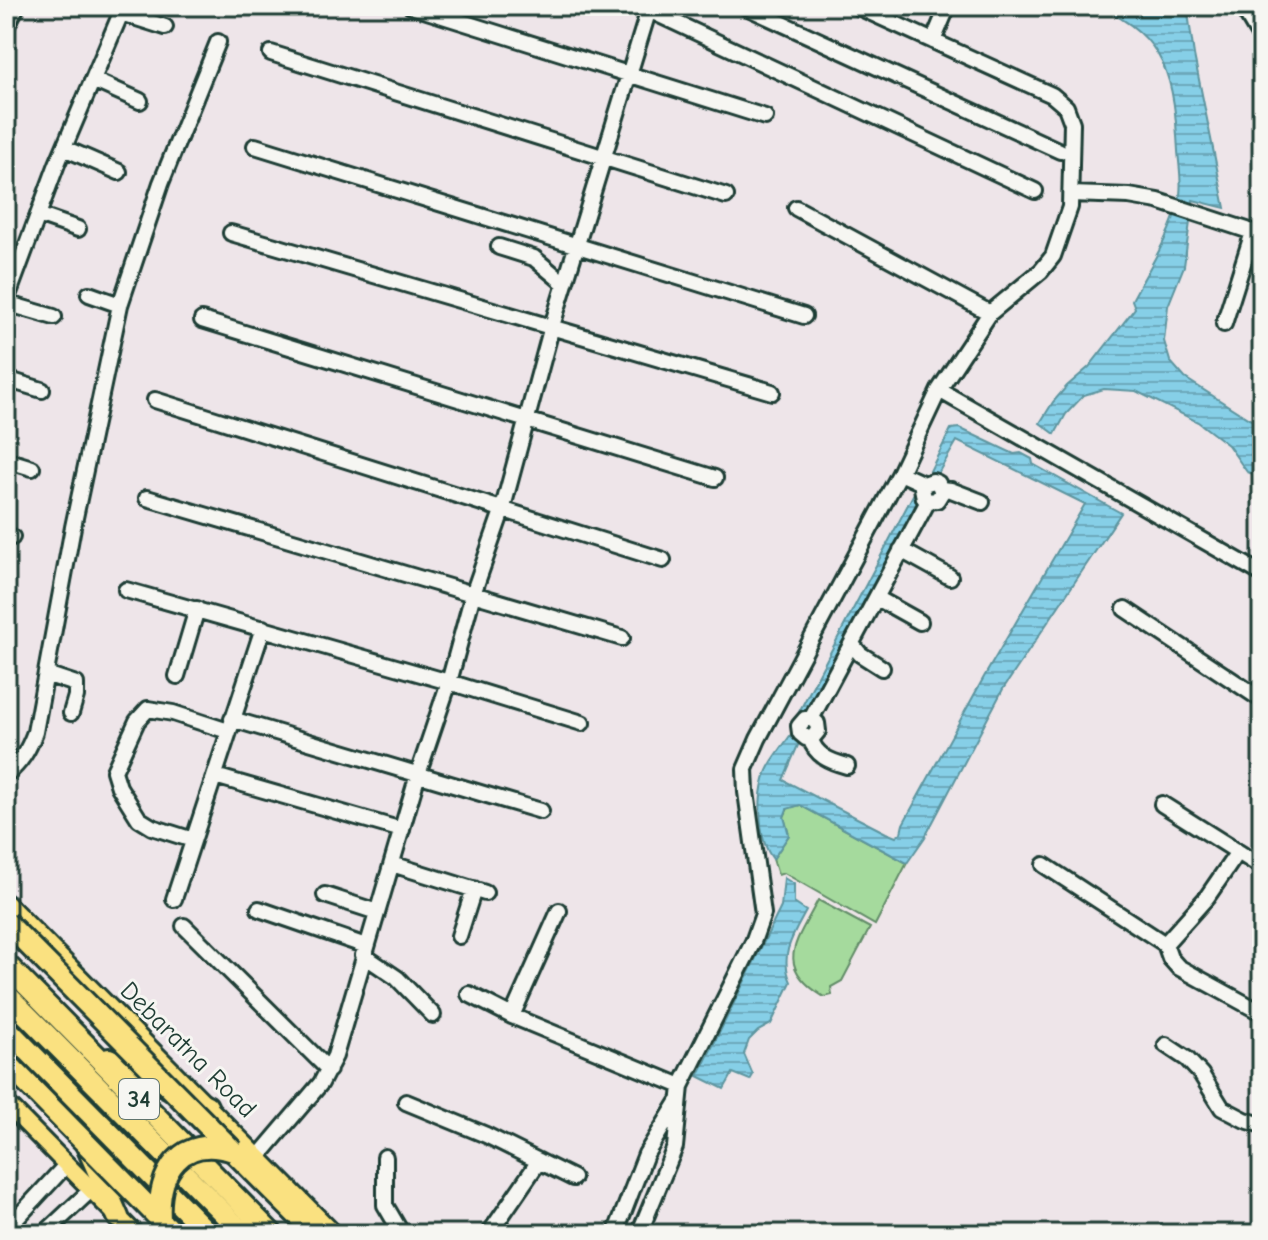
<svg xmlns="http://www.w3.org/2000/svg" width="1268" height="1240" font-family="'Comic Neue',sans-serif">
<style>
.park{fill:#a5da9d;stroke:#628c68;stroke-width:2}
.water{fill:url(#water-rules);stroke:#5d959f;stroke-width:2}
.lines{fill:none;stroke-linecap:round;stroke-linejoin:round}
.minor-casing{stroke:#1f3d34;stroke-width:20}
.major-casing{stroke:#1f3d34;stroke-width:22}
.highway-casing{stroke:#1f3d34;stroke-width:26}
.minor{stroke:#f6f6f2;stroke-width:14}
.major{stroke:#fae180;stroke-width:16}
.highway{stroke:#fae180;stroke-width:20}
.highway-bridge-casing{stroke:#1f3d34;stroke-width:26;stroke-linecap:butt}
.highway-bridge{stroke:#fae180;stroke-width:20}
.labels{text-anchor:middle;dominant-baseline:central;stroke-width:6;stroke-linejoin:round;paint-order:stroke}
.shield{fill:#f6f6f2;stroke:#60746d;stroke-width:2}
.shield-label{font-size:24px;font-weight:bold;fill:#1f3d34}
.street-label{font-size:26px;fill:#1f3d34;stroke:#f6f6f2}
</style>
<defs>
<pattern id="water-rules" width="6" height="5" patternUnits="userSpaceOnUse" patternTransform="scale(2)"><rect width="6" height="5" fill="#86cfe7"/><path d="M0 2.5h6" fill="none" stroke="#6da9bc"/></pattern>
</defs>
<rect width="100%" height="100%" fill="#eee5e9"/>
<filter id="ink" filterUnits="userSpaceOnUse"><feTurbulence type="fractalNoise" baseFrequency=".0125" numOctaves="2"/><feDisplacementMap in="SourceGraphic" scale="16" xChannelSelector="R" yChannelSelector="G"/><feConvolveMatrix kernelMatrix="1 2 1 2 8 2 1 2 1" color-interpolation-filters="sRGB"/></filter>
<g filter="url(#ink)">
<!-- park -->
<path class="park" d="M800,805L907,863L875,925L784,873L778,875L773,859L789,835L784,817L788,808Z
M818,900L870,928L842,981L831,987L832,995L824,997C773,965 796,943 818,900Z"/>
<!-- water -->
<path class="water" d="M1097,6H1187L1194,55L1225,208L1193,200L1184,266L1168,306L1164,341L1170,361L1185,378L1249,419L1262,423V477L1247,472L1228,445L1198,422L1136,391L1104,389L1084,395L1066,414L1055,434L1040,423L1053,402L1067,386L1089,367L1135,308L1132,300C1149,268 1171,235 1179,200C1183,185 1179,166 1178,151C1174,80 1168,37 1097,6Z
M959,428L1014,454L1021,453L1032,459L1033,464L1121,513L1003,689L925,837L907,863L800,805L787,809L784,817L789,835L773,859C758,841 758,801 764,779C768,763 785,744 794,730L799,743L783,780L886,833L896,837L901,833L903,824L984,677L1085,504L957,441L937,475L930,471L951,429Z
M914,493H919L923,498L808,715L799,712Z
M784,878L794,884V903L806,911C793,935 779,955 791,982L771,1024L758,1031L749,1040L744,1054L753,1075L750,1080L733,1073L724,1089L698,1076L781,907Z"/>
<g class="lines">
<!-- minor casing -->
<g class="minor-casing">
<path id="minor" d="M411,6L765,117
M640,6L1035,191
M744,6L1060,151
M121,13L165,27
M1247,15L1262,40
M6,27L17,6
M933,41L947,8
M271,53L726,196
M93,80L140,101
M255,146L804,316
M64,148L119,172
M1071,194L1129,196L1158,201L1253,232
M796,208L990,313
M38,215L78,229
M231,233L772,392
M499,247L534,258L565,284
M89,294L120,305
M6,301L57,164L124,6
M6,303L54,317
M202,320L715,478
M1224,324L1253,232L1262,231
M6,379L42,390
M939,390L1262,574
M155,400L663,560
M6,460L32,468
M900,473L924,484L933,481L938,483L942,492L937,500L928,501L924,498L922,488L924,484
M941,489L951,490L982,502
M147,498L622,638
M6,535L12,537
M901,550L950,577
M126,590L449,682L582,723
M877,598L920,622
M1125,609L1262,700
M852,644L860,654L882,668
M46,674L76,684V696L71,713
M177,676L197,609
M232,719L541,811
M811,719L817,723L818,731L813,737L806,738L800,733L799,726L805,719H811L928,501
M810,738C816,756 829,761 847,766
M6,775C21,762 28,751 35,732L73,527L120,305L161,183L218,42
M215,776L402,830
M1162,804L1262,867
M193,840L152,827L139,819L119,787L114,771L137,721L148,709L173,713L228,731
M392,864L485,893
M1044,865L1165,944L1170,958L1178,967L1262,1013
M325,895L377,912
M174,899L263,628
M259,909L366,946
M184,926L329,1070
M459,936L474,889
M1165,944L1207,897L1238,852
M363,955L397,978L433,1015
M469,994L512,1016L681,1086
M512,1016L559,911
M1166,1045L1187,1059L1201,1074L1222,1108L1245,1120L1262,1125
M406,1102L486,1135L573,1178
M258,1157L321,1083L335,1056L418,774L449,682L473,594L502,511L552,326L650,6
M385,1157V1205L402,1234
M6,1230L67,1164
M44,1234L92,1189
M489,1234L539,1161
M615,1234L646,1154L678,1102
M639,1234L675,1147L681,1086L753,942L763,914L746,792L745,769L758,739L900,473L939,390L990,313L1041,271L1053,256L1070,207L1072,123L1066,107L1052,95L856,6"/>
</g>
<!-- major casing -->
<g class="major-casing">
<path id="major" d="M6,903L334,1234
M6,1103L135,1234"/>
</g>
<!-- highway casing -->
<g class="highway-casing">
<path id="highway" d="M6,964L272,1234
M6,994L244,1234
M6,1028L209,1234
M109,1059L207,1106
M86,1144L118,1217
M233,1151L316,1234
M160,1219L174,1234"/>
</g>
<!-- minor -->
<use href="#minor" class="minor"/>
<!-- major -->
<use href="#major" class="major"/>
<!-- highway -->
<use href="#highway" class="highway"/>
<!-- highway-bridge casing -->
<g class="highway-bridge-casing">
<path id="highway-bridge" d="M6,922L233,1151
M6,1062L160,1219
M160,1219C157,1172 181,1134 233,1151"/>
</g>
<!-- highway-bridge -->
<use href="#highway-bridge" class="highway-bridge"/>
</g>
</g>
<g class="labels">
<!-- shield labels -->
<rect class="shield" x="119" y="1079" width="40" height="40" rx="6"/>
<g class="shield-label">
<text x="139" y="1099">34</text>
</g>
<!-- street labels -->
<g class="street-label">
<text transform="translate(188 1050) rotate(45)">Debaratna Road</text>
</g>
</g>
<!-- margin -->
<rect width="1268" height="1240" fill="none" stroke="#f6f6f2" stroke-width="32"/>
<rect x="16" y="16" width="1236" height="1208" fill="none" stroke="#1f3d34" stroke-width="3" filter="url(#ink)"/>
</svg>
